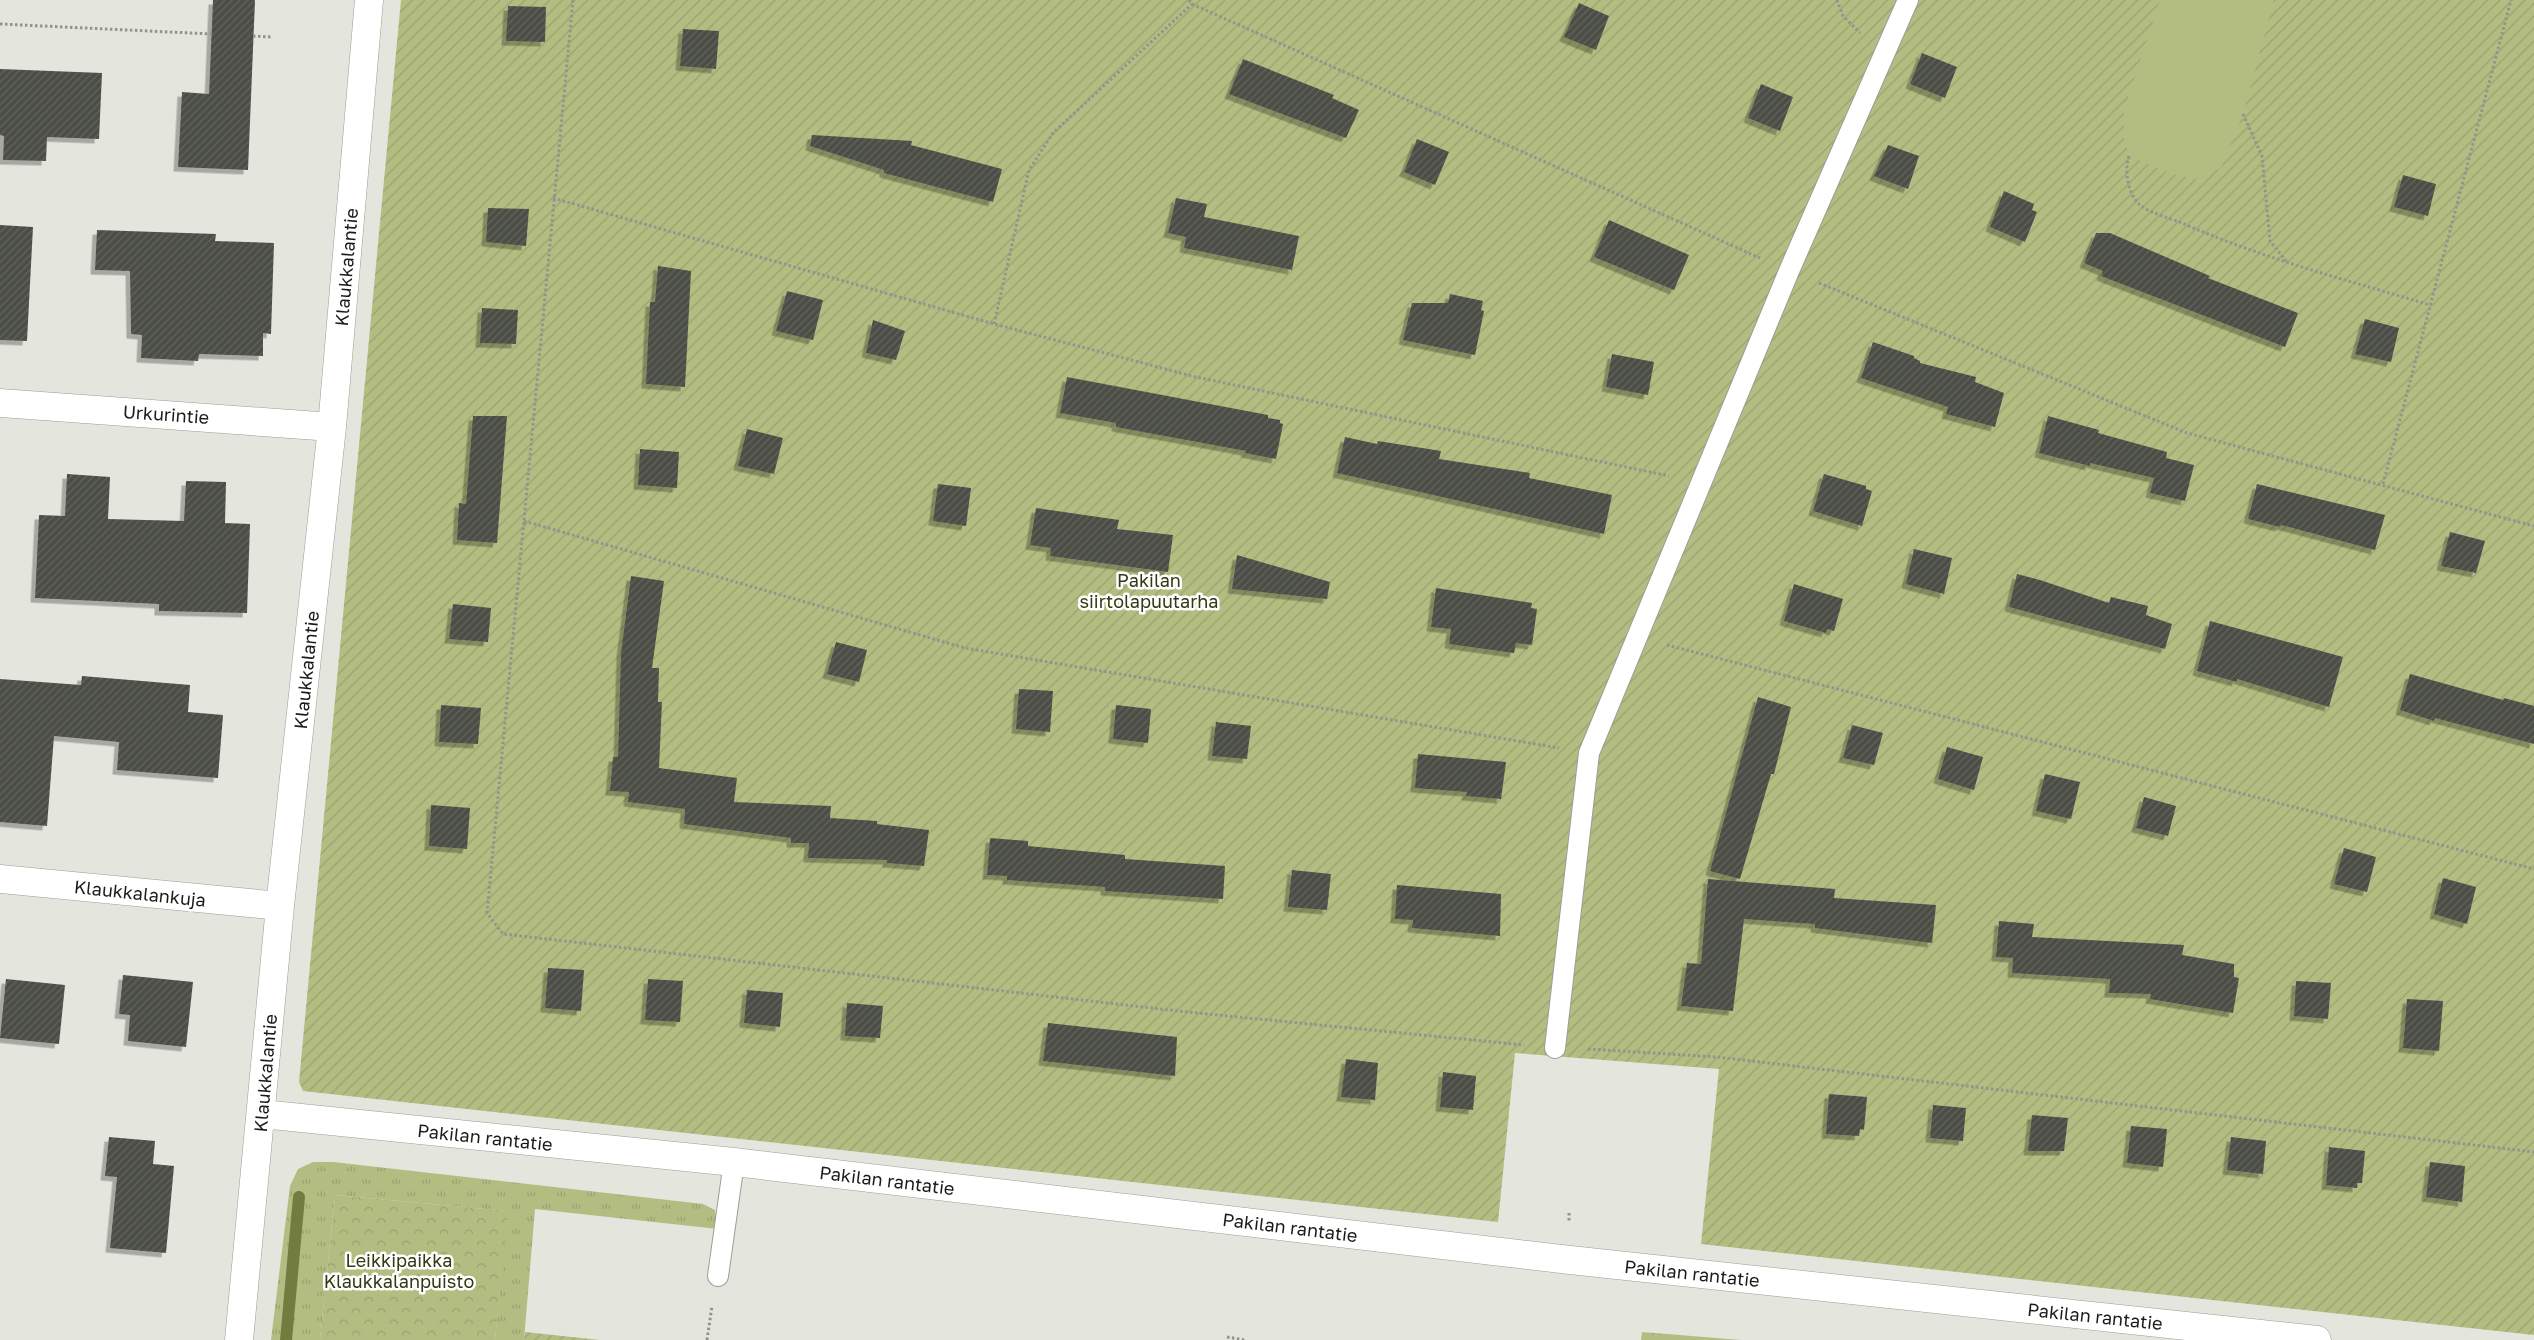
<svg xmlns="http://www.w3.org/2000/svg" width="2534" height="1340" font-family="'Golos Text',sans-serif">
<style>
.grass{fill:url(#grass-tufts)}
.park{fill:url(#park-crowns)}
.garden{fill:url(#garden-furrows)}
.pitch{fill:#b3bd82}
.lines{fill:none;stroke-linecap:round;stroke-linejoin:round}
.stream{stroke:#737c3f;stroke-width:12}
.building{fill:url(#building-hatch);filter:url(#shadow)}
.lane-casing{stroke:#9c9d95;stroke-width:22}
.street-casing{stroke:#9c9d95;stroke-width:29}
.path{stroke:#92938d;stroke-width:3;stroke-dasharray:2.5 2.5;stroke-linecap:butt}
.lane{stroke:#fff;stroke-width:20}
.street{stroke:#fff;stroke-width:28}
.labels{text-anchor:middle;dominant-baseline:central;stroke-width:5;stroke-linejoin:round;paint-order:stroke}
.street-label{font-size:18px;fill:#1b1c19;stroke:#fff}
.park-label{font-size:18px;fill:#343813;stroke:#fff}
</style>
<defs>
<pattern id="grass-tufts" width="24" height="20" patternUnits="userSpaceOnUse" patternTransform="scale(1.25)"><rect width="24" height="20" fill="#b3bd82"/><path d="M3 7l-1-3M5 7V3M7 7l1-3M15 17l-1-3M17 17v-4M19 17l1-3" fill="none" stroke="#99a270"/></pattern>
<pattern id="park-crowns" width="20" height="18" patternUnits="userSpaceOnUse" patternTransform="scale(1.25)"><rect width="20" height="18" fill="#b3bd82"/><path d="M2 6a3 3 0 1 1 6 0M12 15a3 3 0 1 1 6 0" fill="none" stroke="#99a270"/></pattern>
<pattern id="garden-furrows" width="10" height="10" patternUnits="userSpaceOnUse" patternTransform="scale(1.25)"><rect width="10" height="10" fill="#b3bd82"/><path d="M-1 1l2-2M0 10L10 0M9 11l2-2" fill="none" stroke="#99a270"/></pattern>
<pattern id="building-hatch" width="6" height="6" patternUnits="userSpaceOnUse" patternTransform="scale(1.25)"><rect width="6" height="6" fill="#4c4e46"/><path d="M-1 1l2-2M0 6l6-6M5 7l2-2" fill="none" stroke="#62645d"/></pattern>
<filter id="shadow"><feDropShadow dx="-4.5" dy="4.5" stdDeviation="0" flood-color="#0004"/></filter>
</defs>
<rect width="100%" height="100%" fill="#e4e5dc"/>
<!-- grass -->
<path class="grass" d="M313,1162H333L703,1204L715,1210L718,1229L535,1209L524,1340H495L507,1211L335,1195L320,1340H271L290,1186L298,1169Z"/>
<!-- park -->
<path class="park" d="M335,1195L508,1211L495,1340H320Z
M1642,1332L1741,1340H1641Z"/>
<!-- garden -->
<path class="garden" d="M401,0H2534V1335L1701,1244L1719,1069L1515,1053L1498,1222L303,1091L299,1082Z
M525,1332L600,1340H524Z"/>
<!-- pitch -->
<path class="pitch" d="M2160,0H2274L2243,114L2221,168L2197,179L2172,174L2129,156L2124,137V110Z"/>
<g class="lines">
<!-- stream -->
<path class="stream" d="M286,1340L299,1197"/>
</g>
<!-- building -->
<path class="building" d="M213,0H255L248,170L178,167L182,92L209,94Z
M1579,3L1609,16L1596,50L1564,37Z
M508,6L546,7L545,42L506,41Z
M683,29L719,31L716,69L680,66Z
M1922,53L1957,67L1945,98L1910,84Z
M1243,59L1334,95L1332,98L1359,110L1346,138L1229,94Z
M0,69L102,73L99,139L47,137L46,161L3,160L4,136L0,135Z
M1761,84L1793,97L1780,131L1748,118Z
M812,135L912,141L911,145L1002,169L993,202L884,173V170L810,146Z
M1417,139L1449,152L1435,185L1404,172Z
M1888,145L1919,156L1908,189L1874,176Z
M2403,175L2436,184L2428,216L2394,207Z
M2004,191L2034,204L2032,210L2037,212L2025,242L1990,227Z
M1176,198L1207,204L1204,217L1299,236L1292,270L1184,248L1186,237L1168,233Z
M488,208L529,209L526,246L486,242Z
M1609,220L1689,255L1674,290L1594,257Z
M0,225L33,227L27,341L0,340Z
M97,230L216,234L215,241L274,243L271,334L263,333V356L199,354L198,361L141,358L142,335L131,334L130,271L95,270Z
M2096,233H2110L2210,276L2208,278L2298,313L2285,347L2101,276L2103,271L2084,263Z
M658,266L691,271L685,387L646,384L650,302H655Z
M787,291L823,300L813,340L776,331Z
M1450,294L1483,301L1481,310L1484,311L1475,355L1403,340L1412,303H1448Z
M482,308L518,310L516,344L480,343Z
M2365,319L2399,328L2391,362L2355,354Z
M873,320L905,331L896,360L866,353Z
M1873,342L1914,356V358L1920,361V363L1976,377L1975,382L2004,393L1995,427L1946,414L1948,407L1861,378Z
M1612,354L1654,362L1648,395L1606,387Z
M1067,377L1268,415V418L1280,420V423L1283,424L1276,459L1245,453L1246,451L1116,427V423L1060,413Z
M473,416H507L497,543L457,540L459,503L466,504Z
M2048,416L2099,430L2098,433L2167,452L2166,458L2194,465L2185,501L2150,493L2154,478L2090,463V466L2039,453Z
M747,429L783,438L774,474L738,466Z
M1345,437L1377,444L1378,441L1441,451L1439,459L1530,473L1529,478L1612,495L1604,534L1337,473Z
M640,449L679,452L677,488L638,485Z
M67,474L110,477L108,519L184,521L186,481L226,482L225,523L250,524L247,613L159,611V604L35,598L39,515L65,516Z
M1824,474L1866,486V489L1872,491L1862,526L1813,511Z
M938,484L971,488L966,526L933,521Z
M2257,484L2385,515L2375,550L2281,525L2280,527L2248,519Z
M1036,508L1119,520L1117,529L1173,535L1168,572L1050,556L1051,548L1030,545Z
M2450,532L2485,541L2476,573L2441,566Z
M1914,549L1952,558L1944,594L1906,584Z
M1237,555L1330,582L1327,599L1232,589Z
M2017,574L2040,580L2109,603L2111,597L2148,606L2146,615L2172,624L2165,649L2009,607Z
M631,576L664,581L652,668H659L658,702H662L659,768L737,778L734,802L831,806L830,818L877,821V824L929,830L924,866L887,863V860L808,858L809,843H791V838L684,824L685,809L628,802L629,792L610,791L613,757H618L621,653Z
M1794,584L1843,599L1834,631L1827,629L1826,633L1784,621Z
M1436,588L1532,603L1531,608L1537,609L1532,645L1516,643L1514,653L1449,644L1451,629L1431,627Z
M453,604L491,608L488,642L449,639Z
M2210,621L2343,657L2329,707L2237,679V682L2197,671Z
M836,642L867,650L859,682L827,674Z
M2410,674L2503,700L2504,698L2534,706V744L2435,718L2434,721L2400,710Z
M82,676L190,685L188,712L223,715L218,778L117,770L119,742L54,736L47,826L0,822V679L81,685Z
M1019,689L1053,691L1050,732L1016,729Z
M1758,697L1791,707L1774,774H1771L1740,879L1710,871Z
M441,705L481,708L478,744L439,742Z
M1116,705L1151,709L1148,743L1113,739Z
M1216,722L1251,726L1247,759L1212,756Z
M1852,725L1883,733L1874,765L1843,758Z
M1947,747L1983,757L1974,790L1938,779Z
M1418,754L1506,762L1501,799L1466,796L1467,792L1415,788Z
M2045,774L2080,782L2071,819L2036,811Z
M2144,797L2176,806L2168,836L2136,828Z
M431,805L470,808L467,849L429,846Z
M990,838L1028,841V846L1125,855V859L1225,866L1223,899L1105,891V887L1007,880V876L987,875Z
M2344,848L2376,857L2367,892L2334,884Z
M1292,870L1331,874L1327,910L1288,907Z
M2443,878L2476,887L2467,924L2434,914Z
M1708,879L1835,889L1834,898L1936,905L1932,943L1815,928V924L1744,919L1733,1011L1681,1006L1687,963L1701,964Z
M1397,885L1501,894L1500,936L1412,928L1413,920L1395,919Z
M1999,921L2034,924L2032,937L2184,945L2182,955L2234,964V977L2239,978L2233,1013L2150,999L2151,994L2109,993L2110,979L2012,973L2013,958L1996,957Z
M548,968L584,970L581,1011L545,1008Z
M123,975L193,982L186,1047L128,1041L130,1015L119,1014Z
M6,979L65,985L59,1044L0,1038Z
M648,979L683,981L680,1022L645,1020Z
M2296,981L2331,983L2328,1019L2294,1016Z
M747,990L783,993L780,1027L744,1023Z
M2407,999L2443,1001L2439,1051L2403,1048Z
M847,1003L883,1006L880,1038L845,1036Z
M1048,1023L1177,1037L1175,1076L1043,1061Z
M1346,1059L1378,1063L1375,1100L1341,1097Z
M1443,1072L1476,1076L1473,1110L1440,1107Z
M1829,1094L1867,1097L1864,1130L1860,1129L1859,1136L1826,1134Z
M1933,1105L1966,1108L1963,1141L1930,1138Z
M2032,1115L2068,1118L2064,1151H2028Z
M2131,1126L2167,1129L2163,1167L2127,1163Z
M109,1137L155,1141L153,1164L174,1166L166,1253L110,1248L117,1177L105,1176Z
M2231,1137L2266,1141L2263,1174L2227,1170Z
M2329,1147L2365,1151L2362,1183H2357V1188L2326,1185Z
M2430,1162L2465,1166L2462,1202L2426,1197Z"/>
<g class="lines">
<!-- lane casing -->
<g class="lane-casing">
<path id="lane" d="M1555,1048L1589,753L1789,271L1908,0
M718,1276L734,1162"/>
</g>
<!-- street casing -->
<g class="street-casing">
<path id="street" d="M0,403L332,427
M0,879L280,906
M262,1114L734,1162L1570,1260L2317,1340
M239,1340L280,906L332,427L369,0"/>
</g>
<!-- path -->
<path class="path" d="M573,0L487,913L503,934L1187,1012L1524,1045
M1189,0L1192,4L1760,258
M1837,0L1843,16L1860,33
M0,24L212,34
M253,36L272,37
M2243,114L2262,156L2270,241L2286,261
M2129,156C2124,170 2128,195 2140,205C2150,213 2169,218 2182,223C2261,258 2347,280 2430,305
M553,198L994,324L1196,377L1669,476
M1819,283L2187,433L2534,526
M994,324L1029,170L1053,133L1192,4
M2383,484L2511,0
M524,521L965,648L1559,748
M1667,645L2534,869
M1588,1049L1717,1057L2534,1152
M1569,1213V1223
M1227,1337L1245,1340
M707,1340L712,1306"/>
<!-- lane -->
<use href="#lane" class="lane"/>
<!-- street -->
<use href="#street" class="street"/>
</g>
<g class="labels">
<!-- street labels -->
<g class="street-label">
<text transform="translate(346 267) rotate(-85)">Klaukkalantie</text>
<text transform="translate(166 414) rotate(4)">Urkurintie</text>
<text transform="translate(306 670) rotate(-84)">Klaukkalantie</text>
<text transform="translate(140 893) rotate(6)">Klaukkalankuja</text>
<text transform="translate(265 1073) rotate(-85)">Klaukkalantie</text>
<text transform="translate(485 1137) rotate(6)">Pakilan rantatie</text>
<text transform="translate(887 1180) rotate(7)">Pakilan rantatie</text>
<text transform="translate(1290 1227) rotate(7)">Pakilan rantatie</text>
<text transform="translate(1692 1273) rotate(6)">Pakilan rantatie</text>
<text transform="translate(2095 1316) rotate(6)">Pakilan rantatie</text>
</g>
<!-- park labels -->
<g class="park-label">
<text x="1149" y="580">Pakilan<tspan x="1149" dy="21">siirtolapuutarha</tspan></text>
<text x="399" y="1260">Leikkipaikka<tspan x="399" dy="21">Klaukkalanpuisto</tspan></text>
</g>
</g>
</svg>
